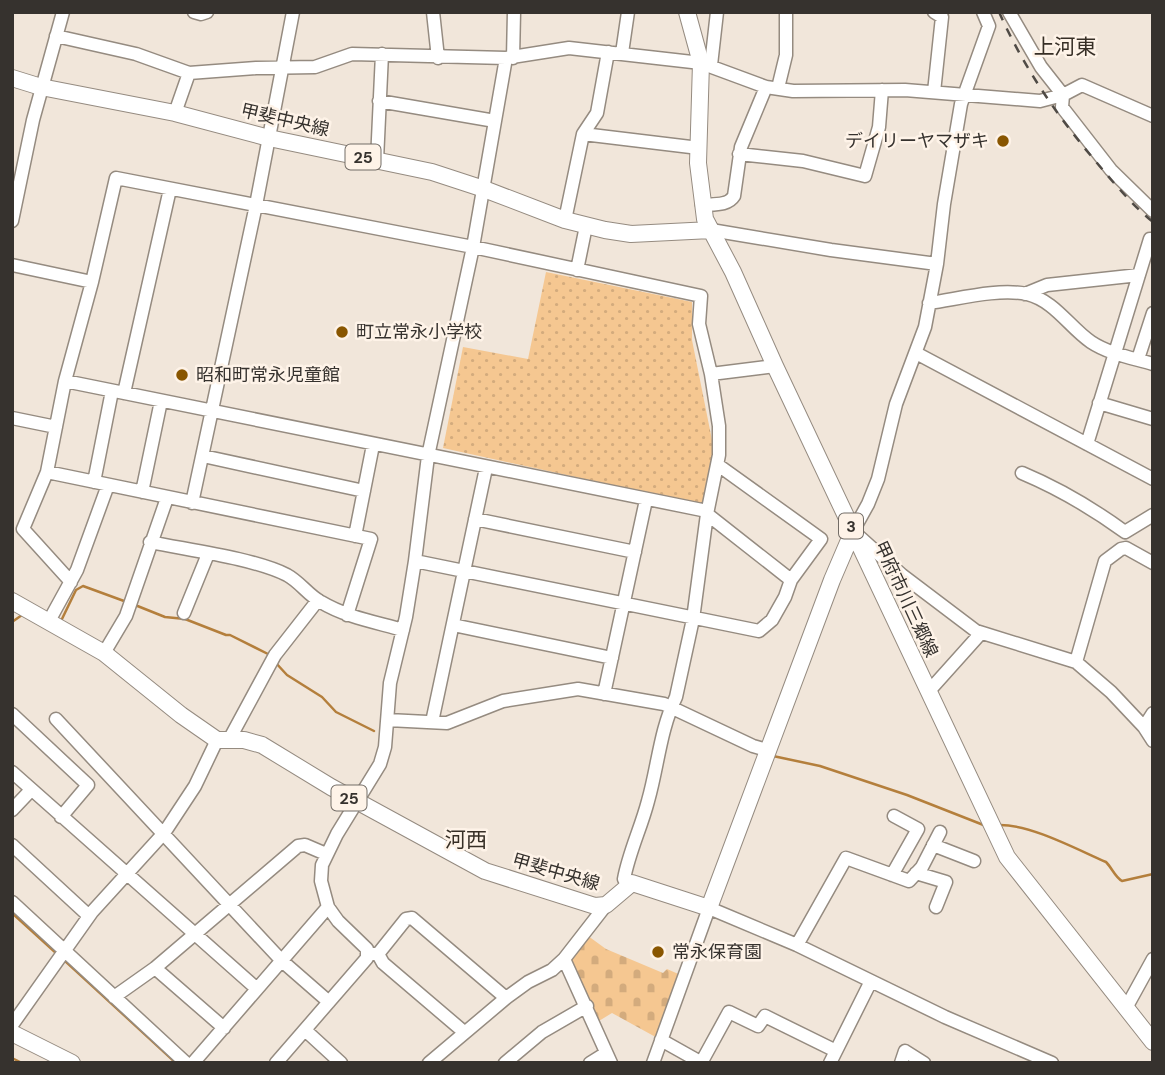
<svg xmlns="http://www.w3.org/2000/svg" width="1165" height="1075" font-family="'DM Sans','Noto Sans JP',sans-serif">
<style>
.cemetery{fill:url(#cemetery-stones)}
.park{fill:url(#park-dots)}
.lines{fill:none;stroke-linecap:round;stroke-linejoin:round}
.stream{stroke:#b47f3c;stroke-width:2.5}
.minor-casing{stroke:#958b80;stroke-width:15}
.major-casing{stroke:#958b80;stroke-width:18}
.minor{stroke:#fff;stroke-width:12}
.major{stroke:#fff;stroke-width:16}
.rail{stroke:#4f4a45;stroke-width:2.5;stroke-dasharray:9 9;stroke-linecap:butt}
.poi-dot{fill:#895600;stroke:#fef3e8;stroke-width:2.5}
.labels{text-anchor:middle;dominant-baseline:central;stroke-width:5;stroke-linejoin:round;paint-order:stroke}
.shield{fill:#fef3e8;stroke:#726c66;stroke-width:2}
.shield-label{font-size:16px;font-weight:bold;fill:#36322e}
.street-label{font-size:18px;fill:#36322e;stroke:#fef3e8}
.poi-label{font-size:18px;fill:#36322e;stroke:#fef3e8;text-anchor:start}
.quarter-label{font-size:21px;fill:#372f26;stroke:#fef3e8}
</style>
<defs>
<pattern id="cemetery-stones" width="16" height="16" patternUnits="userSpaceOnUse" patternTransform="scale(1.75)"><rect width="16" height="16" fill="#f5c791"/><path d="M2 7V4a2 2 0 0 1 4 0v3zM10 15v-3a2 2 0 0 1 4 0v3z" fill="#d3ab7d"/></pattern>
<pattern id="park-dots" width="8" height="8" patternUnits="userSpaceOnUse" patternTransform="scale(1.75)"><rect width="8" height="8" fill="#f5c791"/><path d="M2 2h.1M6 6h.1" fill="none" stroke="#d3ab7d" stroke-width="1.8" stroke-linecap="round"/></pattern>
</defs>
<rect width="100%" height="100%" fill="#f1e6da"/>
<!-- cemetery -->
<path class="cemetery" d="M584,933L606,949L663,973L667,969L683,976L661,1040L612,1013L594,1024L564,959Z"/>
<!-- park -->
<path class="park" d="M546,272L692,302V340L715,455L704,505L443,448L463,347L528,359Z"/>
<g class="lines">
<!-- stream -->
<path class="stream" d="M135,605L165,617L185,619L226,635H230L268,654
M61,621L76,590L83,586L124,601
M12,622L22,615
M275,662L287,675L322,697L336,712L374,731
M773,756L820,766L907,795L986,826
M1000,825C1032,825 1076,849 1106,862C1112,868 1115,877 1122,881L1153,874
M12,913L56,953
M64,960L176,1063
M12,1058L22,1063"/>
<!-- minor casing -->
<g class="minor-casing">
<path id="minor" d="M194,12L201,14L207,12
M433,12L438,58
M983,12L989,26L961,104L944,204L937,264L925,327L896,404L878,479L868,504L853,531L902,575L976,631L1076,662L1111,692L1144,727L1153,741
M1009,12L1041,67L1063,95L1062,107L1111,170L1153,211
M56,36L136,54L189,73L256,68L315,67L352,54L506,58L569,48L701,63L766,87L793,91L905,90L1040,101L1063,95L1082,85L1153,116
M622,53L628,12
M513,58L514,12
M711,65L717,12
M778,88L786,55V12
M934,92L942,17L934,12
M379,101L495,121
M175,113L189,73
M583,134L699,148
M739,154L803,161L865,176L879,127L882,90
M377,160L382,54
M702,205C713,204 728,206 734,196L741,147L766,87
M565,220L583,134L597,113L608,52
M12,221L33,120L63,12
M711,230L831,250L937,264
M12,265L92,282
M577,270L586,226
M1025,294L1047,285L1139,275
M929,303C958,299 998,288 1027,294C1055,301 1069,327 1091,342C1109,354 1133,358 1153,364
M916,353L1153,479
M1138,359L1153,313
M711,374L775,366
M65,381L707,511
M124,393L170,189
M1099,403L1153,419
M12,418L56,427
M1087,444L1150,239H1153
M203,456L364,491
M47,472L371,539L347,615
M1022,473C1060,489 1092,508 1125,532L1153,515
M94,482L112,391
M142,492L161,401
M192,503L256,205L293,12
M707,514L791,580
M475,519L635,552
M355,536L373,445
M150,542C188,550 253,558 287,575C300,582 308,595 321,602C346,617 375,622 403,630
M415,561L759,631L772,620L785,597L791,580L821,539L718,465
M71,582L23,529L47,472L65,381L92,282L116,178L473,247L701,296L699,324L711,374L719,426V455L707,514L693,619L676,697C660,730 658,766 648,801C641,828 629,852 624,879L628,886
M184,613L208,554
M49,621L77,570L108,485
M453,625L612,658
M104,653L126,616L167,498
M1076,662L1105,561L1121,549L1126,548L1153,563
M929,691L981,633
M604,694L646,500
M12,714L88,785L61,817
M56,719L282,961L329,1002
M388,720L447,723L503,701L578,689L664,704L753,746L767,750
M432,722L486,468
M1144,727L1153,713
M229,740L275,655L318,600
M12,772L257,989
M12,810L31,790
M12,845L89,916
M933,845L974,861
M916,873L946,882L936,907
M892,875L918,829L894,816
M12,902L186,1063
M797,945L846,858L909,881L922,867L940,832
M373,954H378L383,963L464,1032
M378,954L406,919L412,918L506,998
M564,959L611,1063
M155,968L224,1028
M114,997L155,968L298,846L305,845L326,854
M1126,1008L1153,959
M12,1025L92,912L164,833L195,786L217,740
M305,1030L341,1063
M661,1040L702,1063
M193,1063L328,907
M276,1063L367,958V949L338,921L328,907L321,881L322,865L337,834L380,764L385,747L390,683L406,617L415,561L428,456L473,247L506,58
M429,1063L506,998L528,982L552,970L564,959L606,905
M505,1063L542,1032L587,1006
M590,1063L606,1053
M653,1063L709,908L797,945L871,981
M701,1063L729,1012L758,1026L765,1016L836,1051
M830,1063L871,981L945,1017L1052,1063
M901,1063L905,1051L924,1063"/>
</g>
<!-- major casing -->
<g class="major-casing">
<path id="major" d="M687,12L701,63L698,163L705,219L733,272L775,366L1007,857L1153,1042
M12,78L41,87L175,113L269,138L432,172L484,189L565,220L605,230L631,234L711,230
M12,601L104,653L181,715L217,740H244L262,745L331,787L485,871L595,906L606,905L632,883L709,908L832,580L853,531
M12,1033L72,1063"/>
</g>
<!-- minor -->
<use href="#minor" class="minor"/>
<!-- major -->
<use href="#major" class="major"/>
<!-- rail -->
<path class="rail" d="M999,12C1024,68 1057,116 1097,163C1114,183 1132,205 1153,222"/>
</g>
<!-- markers -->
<g class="poi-dot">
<circle cx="1003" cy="141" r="7"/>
<circle cx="342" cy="332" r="7"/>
<circle cx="182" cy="375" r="7"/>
<circle cx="658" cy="952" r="7"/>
</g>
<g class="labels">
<!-- shield labels -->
<g class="shield">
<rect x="345.5" y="144.5" width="35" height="25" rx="5"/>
<rect x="839" y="513.5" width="24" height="25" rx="5"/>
<rect x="331.5" y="785.5" width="35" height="25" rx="5"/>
</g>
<g class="shield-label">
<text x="363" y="157">25</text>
<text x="851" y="526">3</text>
<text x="349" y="798">25</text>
</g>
<!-- street labels -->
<g class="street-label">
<text transform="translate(285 120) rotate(13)">甲斐中央線</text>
<text transform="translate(906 599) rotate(65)">甲府市川三郷線</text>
<text transform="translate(556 872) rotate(16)">甲斐中央線</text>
</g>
<!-- poi labels -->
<g class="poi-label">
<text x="989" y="141" text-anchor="end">デイリーヤマザキ</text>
<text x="356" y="332">町立常永小学校</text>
<text x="196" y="375">昭和町常永児童館</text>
<text x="672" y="952">常永保育園</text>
</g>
<!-- quarter labels -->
<g class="quarter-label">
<text x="1065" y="47">上河東</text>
<text x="466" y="840">河西</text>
</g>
</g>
<!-- border -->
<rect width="1165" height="1075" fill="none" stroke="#36322e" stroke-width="28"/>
</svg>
